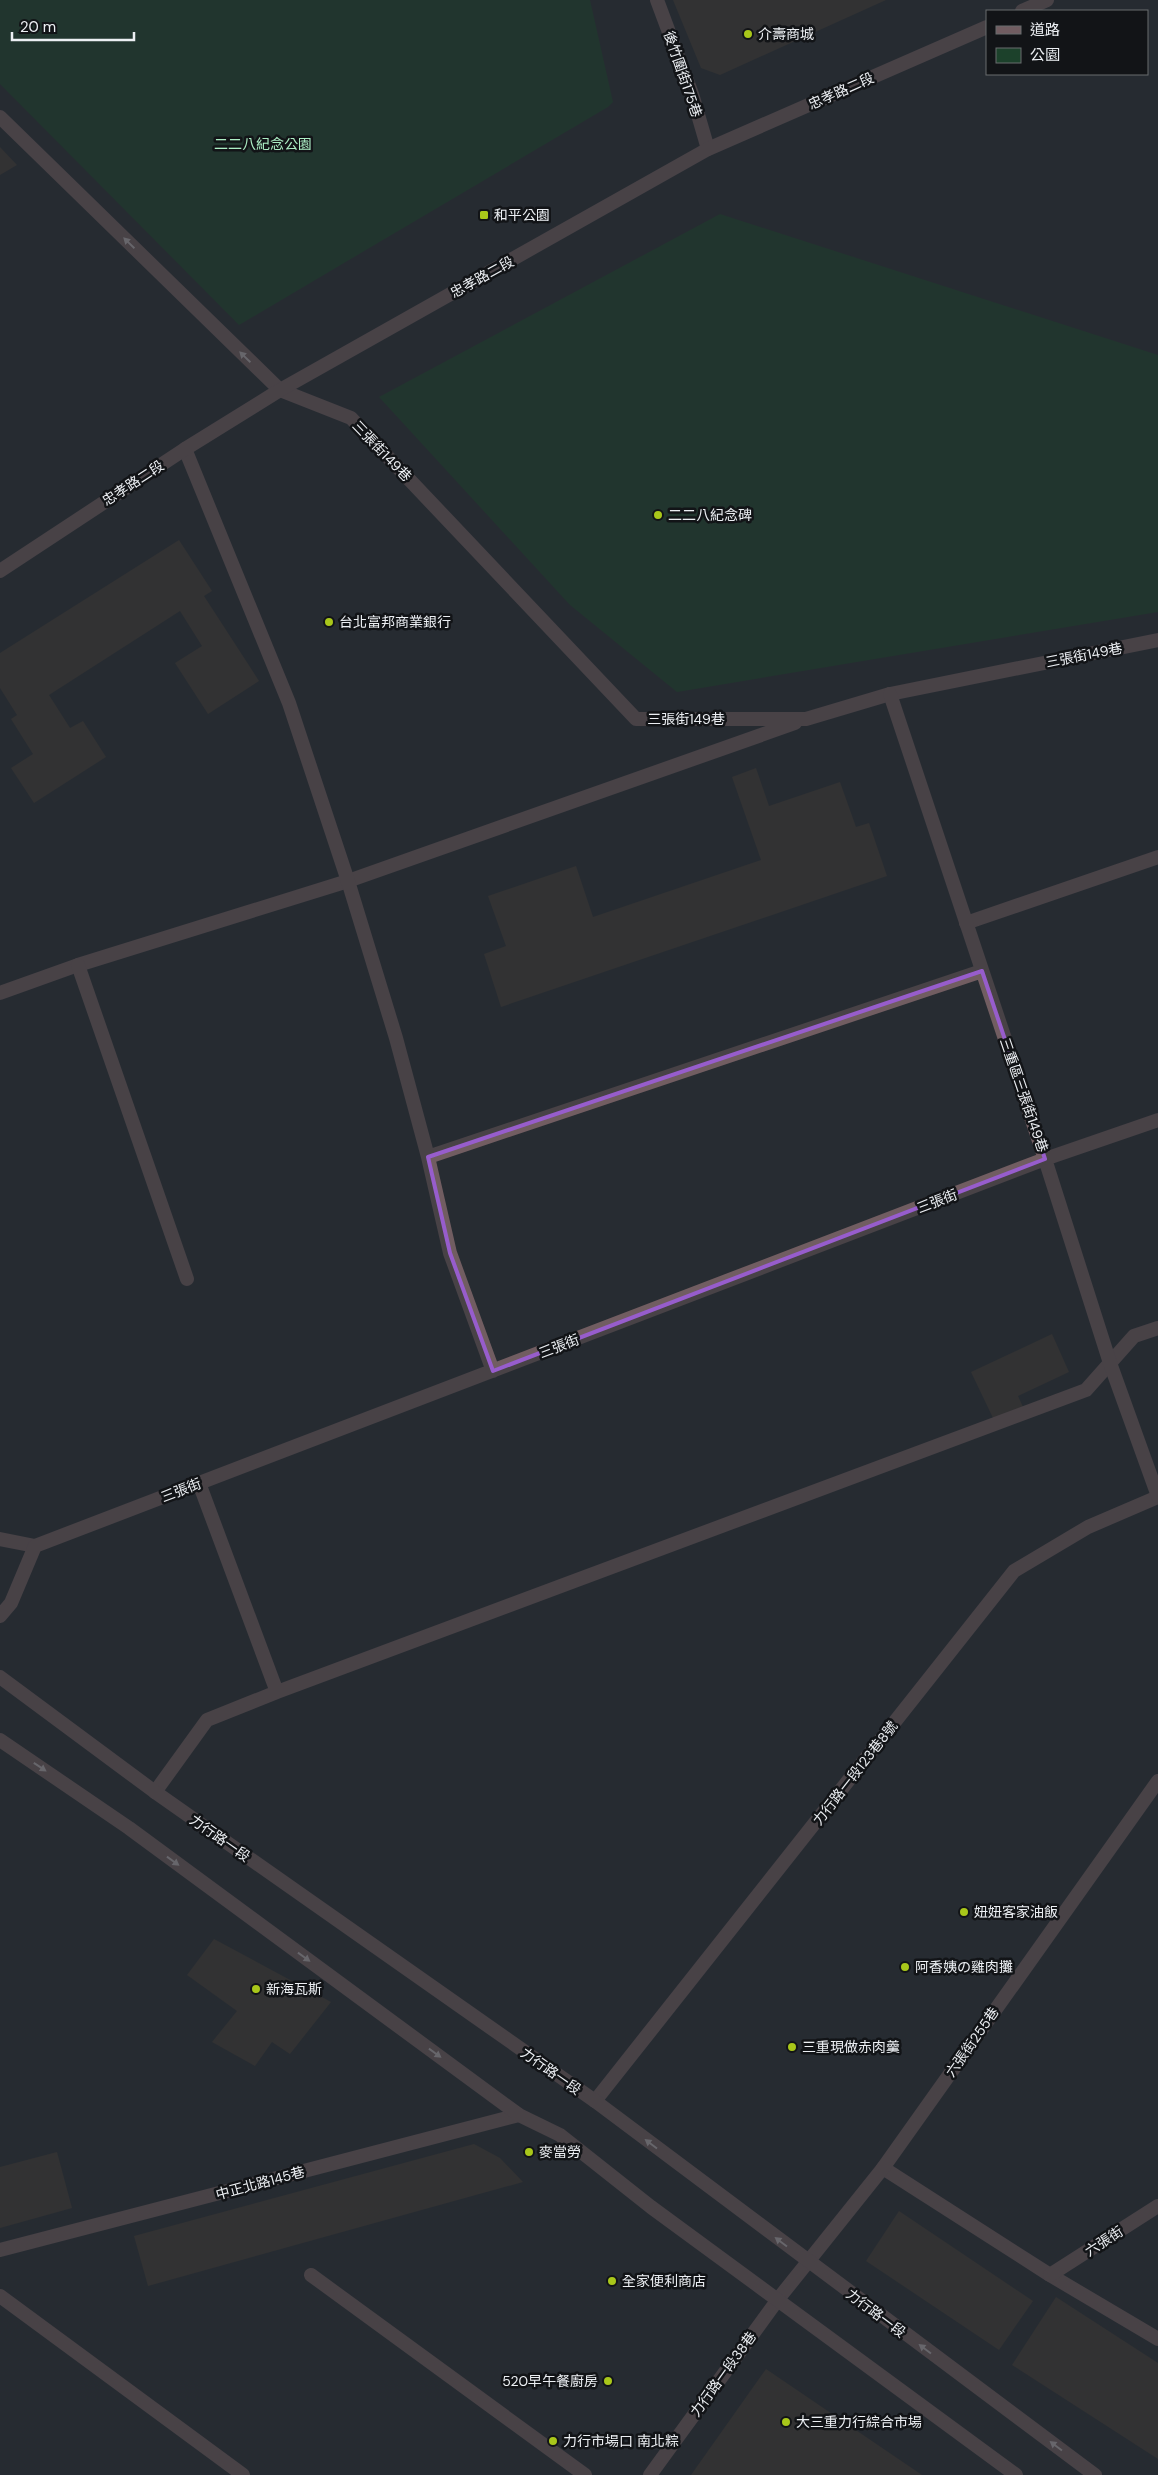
<svg xmlns="http://www.w3.org/2000/svg" width="1158" height="2475" font-family="'DM Sans','Noto Sans TC','Noto Sans JP',sans-serif">
<style>
.green{fill:#1c412b}
.building{fill:#413a35}
.lines{fill:none;stroke-linecap:round;stroke-linejoin:round}
.service{stroke:#715d61;stroke-width:14}
.minor{stroke:#715d61;stroke-width:14}
.tertiary{stroke:#715d61;stroke-width:14}
.oneway{fill:#b5adb1}
.marked{fill:none;stroke:#975dcc;stroke-width:4;stroke-linejoin:round}
.poi-dot{fill:#a9c71a;stroke:#121417;stroke-width:2}
.labels{text-anchor:middle;dominant-baseline:central;stroke-width:5;stroke-linejoin:round;paint-order:stroke}
.poi-label{font-size:14px;fill:#eceff3;stroke:#121417;text-anchor:start}
.street-label{font-size:14px;fill:#eceff3;stroke:#121417}
.park-label{font-size:14px;fill:#aceec4;stroke:#121417}
</style>
<rect width="100%" height="100%" fill="#272c32"/>
<!-- green -->
<path class="green" d="M0,0H590L613,102L608,107L239,325L0,84Z
M720,214L1158,355V612L677,692L570,605L379,397Z"/>
<!-- building -->
<path class="building" d="M673,0H886L720,75L701,68Z
M0,147L17,165L0,175Z
M179,540L212,591L204,596L259,681L208,714L175,663L202,646L180,611L49,695L70,728L83,721L106,757L34,803L11,768L33,754L11,719L17,715L0,688V653Z
M756,768L769,806L840,782L856,827L869,823L887,876L501,1007L484,954L506,946L488,896L576,866L593,917L761,860L732,777Z
M1052,1334L1069,1372L1018,1396L1023,1407L994,1420L971,1372Z
M214,1939L331,2002L290,2054L272,2042L255,2066L212,2042L237,2011L187,1975Z
M474,2144L500,2158L523,2182L148,2286L134,2236Z
M57,2152L72,2208L0,2228V2167Z
M899,2211L1033,2301L999,2350L866,2261Z
M1056,2297L1158,2363V2459L1012,2365Z
M766,2369L922,2475H691Z"/>
<g class="lines">
<!-- service -->
<path class="service" d="M280,390L351,418L636,719H806L890,694L1158,640
M966,923L1158,857
M0,993L78,965L348,881L795,723
M199,1483L277,1692
M0,1539L35,1546
M155,1792L207,1720L277,1692L1086,1390L1134,1336L1158,1328
M595,2101L1014,1571L1088,1527L1158,1497
M883,2168L1050,2275L1158,2339
M0,2250L519,2115
M311,2275L585,2475
M0,2296L243,2475"/>
<!-- minor -->
<path class="minor" d="M657,0L692,94L708,149
M0,117L280,390
M185,449L289,703L348,881L396,1038L428,1157L450,1253L493,1371
M890,694L1045,1159L1110,1363L1158,1496
M78,965L187,1279
M428,1157L982,971
M0,1616L11,1603L35,1546L1045,1159L1158,1120
M1050,2275L1158,2206
M650,2475L779,2298L883,2168L1158,1781"/>
<!-- tertiary -->
<path class="tertiary" d="M1022,11L1047,0
M0,571L185,449L280,390L708,149L987,27
M0,1677L155,1792L595,2101L1095,2475
M0,1740L129,1828L519,2115L560,2135L651,2207L1016,2475"/>
</g>
<!-- one-way arrows -->
<defs><path id="oneway-solid" d="M-6-.8H1V-3.2L6.5 0L1 3.2V.8H-6Z" transform="scale(1.25)"/></defs>
<g class="oneway">
<use href="#oneway-solid" transform="translate(129 243) rotate(-136)"/>
<use href="#oneway-solid" transform="translate(245 357) rotate(-136)"/>
<use href="#oneway-solid" transform="translate(40 1767) rotate(34)"/>
<use href="#oneway-solid" transform="translate(173 1861) rotate(36)"/>
<use href="#oneway-solid" transform="translate(304 1957) rotate(36)"/>
<use href="#oneway-solid" transform="translate(435 2053) rotate(36)"/>
<use href="#oneway-solid" transform="translate(651 2144) rotate(-143)"/>
<use href="#oneway-solid" transform="translate(781 2242) rotate(-143)"/>
<use href="#oneway-solid" transform="translate(925 2349) rotate(-143)"/>
<use href="#oneway-solid" transform="translate(1056 2446) rotate(-143)"/>
</g>
<!-- marked area -->
<path d="M0 0H1158V2475H0ZM982,971L1045,1159L493,1371L450,1253L428,1157Z" fill="#272c32" fill-opacity=".55" fill-rule="evenodd"/>
<path class="marked" d="M982,971L1045,1159L493,1371L450,1253L428,1157Z"/>
<!-- markers -->
<g class="poi-dot">
<circle cx="748" cy="34" r="5"/>
<rect x="479" y="210" width="10" height="10" rx="2.5"/>
<circle cx="658" cy="515" r="5"/>
<circle cx="329" cy="622" r="5"/>
<circle cx="964" cy="1912" r="5"/>
<circle cx="905" cy="1967" r="5"/>
<circle cx="256" cy="1989" r="5"/>
<circle cx="792" cy="2047" r="5"/>
<circle cx="529" cy="2152" r="5"/>
<circle cx="612" cy="2281" r="5"/>
<circle cx="608" cy="2381" r="5"/>
<circle cx="786" cy="2422" r="5"/>
<circle cx="553" cy="2441" r="5"/>
</g>
<g class="labels">
<!-- poi labels -->
<g class="poi-label">
<text x="758" y="34">介壽商城</text>
<text x="494" y="215">和平公園</text>
<text x="668" y="515">二二八紀念碑</text>
<text x="339" y="622">台北富邦商業銀行</text>
<text x="974" y="1912">妞妞客家油飯</text>
<text x="915" y="1967">阿香姨の雞肉攤</text>
<text x="266" y="1989">新海瓦斯</text>
<text x="802" y="2047">三重現做赤肉羹</text>
<text x="539" y="2152">麥當勞</text>
<text x="622" y="2281">全家便利商店</text>
<text x="598" y="2381" text-anchor="end">520早午餐廚房</text>
<text x="796" y="2422">大三重力行綜合市場</text>
<text x="563" y="2441">力行市場口 南北粽</text>
</g>
<!-- street labels -->
<g class="street-label">
<text transform="translate(683 74) rotate(71)">後竹圍街175巷</text>
<text transform="translate(841 91) rotate(-24)">忠孝路二段</text>
<text transform="translate(482 277) rotate(-29)">忠孝路二段</text>
<text transform="translate(382 451) rotate(46)">三張街149巷</text>
<text transform="translate(133 483) rotate(-33)">忠孝路二段</text>
<text transform="translate(1084 655) rotate(-11)">三張街149巷</text>
<text x="686" y="719">三張街149巷</text>
<text transform="translate(1024 1095) rotate(71)">三重區三張街149巷</text>
<text transform="translate(937 1201) rotate(-21)">三張街</text>
<text transform="translate(559 1346) rotate(-21)">三張街</text>
<text transform="translate(181 1490) rotate(-21)">三張街</text>
<text transform="translate(855 1773) rotate(-52)">力行路一段123巷8號</text>
<text transform="translate(220 1838) rotate(35)">力行路一段</text>
<text transform="translate(972 2042) rotate(-55)">六張街255巷</text>
<text transform="translate(551 2071) rotate(35)">力行路一段</text>
<text transform="translate(260 2183) rotate(-15)">中正北路145巷</text>
<text transform="translate(1104 2241) rotate(-33)">六張街</text>
<text transform="translate(876 2313) rotate(37)">力行路一段</text>
<text transform="translate(723 2374) rotate(-54)">力行路一段38巷</text>
</g>
<!-- park labels -->
<g class="park-label">
<text x="263" y="144">二二八紀念公園</text>
</g>
</g>
<!-- legend -->
<rect x="986" y="10" width="162" height="65" fill="#121417" stroke="#696c6f"/>
<rect x="996" y="26" width="25" height="8" fill="#715d61" stroke="#696c6f"/>
<text x="1030" y="35" font-size="15" fill="#eceff3">道路</text>
<rect x="996" y="48" width="25" height="15" fill="#1c412b" stroke="#696c6f"/>
<text x="1030" y="60" font-size="15" fill="#eceff3">公園</text>
<!-- scale -->
<path d="M12 32v8h122v-8" fill="none" stroke="#eceff3" stroke-width="2.5"/>
<text x="20" y="32" font-size="15" fill="#eceff3" stroke="#121417" stroke-width="4" paint-order="stroke">20 m</text>
</svg>
